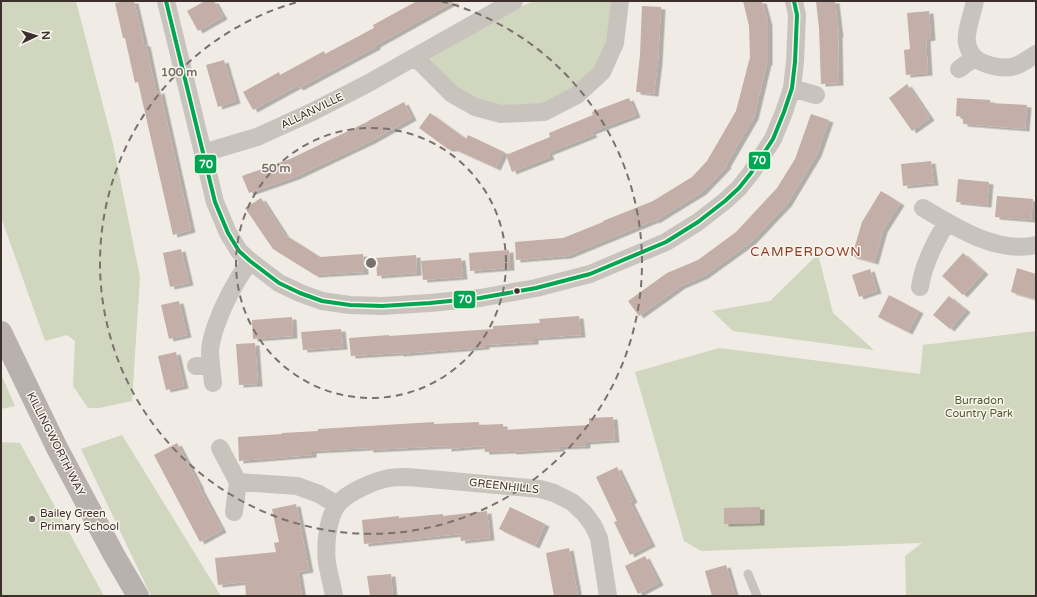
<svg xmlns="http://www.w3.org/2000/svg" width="1037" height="597" font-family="'Varela Round',sans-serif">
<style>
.green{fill:#d1d6bf}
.building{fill:#c3afa7;filter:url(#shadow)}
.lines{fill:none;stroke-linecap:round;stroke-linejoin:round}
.service{stroke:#c9c3be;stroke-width:9}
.minor{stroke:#c9c3be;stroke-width:18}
.primary{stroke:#b8b1ad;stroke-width:22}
.bus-1-casing{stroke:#fbf5ee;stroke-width:7}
.bus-1{stroke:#00a651;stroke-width:4}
.ring{fill:none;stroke:#7a716c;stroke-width:2;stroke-dasharray:7 5}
.bus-dot{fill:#3b302b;stroke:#fbf5ee;stroke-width:1.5}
.poi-dot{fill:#7a716c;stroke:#fbf5ee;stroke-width:1.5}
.labels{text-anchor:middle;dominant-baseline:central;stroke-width:3;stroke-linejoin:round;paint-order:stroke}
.street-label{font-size:11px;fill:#3b302b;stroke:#fbf5ee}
.park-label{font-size:11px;fill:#4a5a2e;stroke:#fbf5ee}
.poi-label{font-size:11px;fill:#3b302b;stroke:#fbf5ee;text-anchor:start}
.quarter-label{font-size:13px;letter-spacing:1px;fill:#8c3b22;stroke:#fbf5ee}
.centre{fill:#7a716c;stroke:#fbf5ee;stroke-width:2}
.ring-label{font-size:12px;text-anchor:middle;font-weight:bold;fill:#7a716c;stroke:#fbf5ee;stroke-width:3;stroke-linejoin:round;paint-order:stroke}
.line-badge{stroke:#fbf5ee;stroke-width:1.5}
.badge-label{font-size:11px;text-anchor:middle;font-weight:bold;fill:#fff}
</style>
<defs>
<filter id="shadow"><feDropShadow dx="4.5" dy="2.5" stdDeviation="0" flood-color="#0004"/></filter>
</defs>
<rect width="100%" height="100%" fill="#f0ebe5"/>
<!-- green -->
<path class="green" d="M1,1H76L113,144L140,277L132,401L99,408H88L73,386L75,341L67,335L45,341L1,217Z
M534,1H612L607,42L596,68L574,89L543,105L503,108L476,101L459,90L430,59L515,9Z
M818,254L833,313L874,350L733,331L712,311L770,301Z
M1036,331V596H906L905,556L922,543L701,551L684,541L635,372L719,348L920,374L923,345Z
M1,374L15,406L1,409Z
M122,435L221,596H151L81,449Z
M1,442L20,443L104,596H1Z"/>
<!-- building -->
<path class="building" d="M126,1H134L144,44H146L156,92L160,91L191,230L173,235L138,82L135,83L125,38H123L115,3Z
M205,1H214L223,17L198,31L187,11Z
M417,1H455L376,45V47L340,66L299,88L297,86L253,110L243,92L279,72L280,75L324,51L325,54L374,28L373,25Z
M743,1H762L768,23V63H767L754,117L726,165L727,166L702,192L655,221V220L567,256L516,260L515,242L563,238L603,222V221L653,201L692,177L707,161L736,111L750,57L749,26Z
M816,1H835L839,35H838L839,83L821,84L819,28Z
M642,6L661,7L658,61L654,94L636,92L640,55Z
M929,11L931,38L926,39L928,73L906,75L904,50L910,49L907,13Z
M224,60L236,101L218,107L206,65Z
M907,84L930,118L912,131L889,98Z
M629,98L636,115L591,132L593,135L548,153L550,157L512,172L506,155L550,137L549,133L593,115L592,112Z
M957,98L990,100V103L1027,105L1025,129L963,124V117L956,116Z
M404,102L412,118L371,141L295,177L249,193L242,176L290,159L369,121H368Z
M430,113L466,139L468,135L504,152L496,168L454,149H448L419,128Z
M811,114L829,120L817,154L787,204L751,242L704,276L681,286L639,316L628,301L667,273L698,260L736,232L777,188L795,159Z
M931,161L934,183L903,186L901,164Z
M958,179L989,182L987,205L956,202Z
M881,191L900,203L883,230L874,262L852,256L862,222Z
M997,196L1033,199L1031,220L995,217Z
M261,198L285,235L320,257L363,254L364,272L315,275L273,249L245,208Z
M181,249L189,283L170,287L163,253Z
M509,250L510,268L470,271L469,253Z
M963,253L984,272L963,295L942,276Z
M416,255L417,273L377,276L376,258Z
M461,258L463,277L423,280L421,261Z
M1017,268L1036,274V299L1011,292Z
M870,269L877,291L859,297L852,275Z
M889,295L919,311L908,332L878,317Z
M949,296L966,310L950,329L933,315Z
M179,301L187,335L169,339L161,305Z
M579,316L581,335L534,338V342L485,345V347L399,354V353L351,356L349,338L389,335V336L493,329V326L540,323L539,319Z
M292,317L293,336L253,339L252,320Z
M341,329L343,347L303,350L301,332Z
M255,343L258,384L239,385L236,344Z
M176,352L184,386L166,390L158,356Z
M613,417L615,440L586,442V446L560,447V449L512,452V451L485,452L484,446L447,449V446L369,450V448L312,451V455L239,461L238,437L282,434V433L318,431V429L434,422V424L479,422V425L503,424V430L589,425V418Z
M177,443L200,487H199L222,530L200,542L154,455Z
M617,467L633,500L630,502L651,544L630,555L614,522L617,521L596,477Z
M296,504L309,570L298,572L302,596H246L245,582L218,585L215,558L276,552L274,543L279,542L272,509Z
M510,507L545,524L535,546L499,529Z
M760,507V523L724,524V508Z
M487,511L490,538L461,541L460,534L364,544L362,520L399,516V518L443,514V516Z
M569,548L578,596H554L546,553Z
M645,556L659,583L638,594L625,566Z
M726,565L735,596H712L705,571Z
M391,574L393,596H370L367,576Z"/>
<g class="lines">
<!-- service -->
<path class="service" d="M748,574L757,596"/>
<!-- minor -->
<path class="minor" d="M166,1L215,202L228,233L239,251L250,261L279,283L300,293L322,301L350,305L382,306L430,303L480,298L536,288L590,274L666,242L698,222L725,201L739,188L751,173L773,139L784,112L792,88L795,62L796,38L797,15L794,1
M975,1C973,12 965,32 967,43C968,48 971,54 974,57C982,65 1004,70 1015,66C1022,64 1029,58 1036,54
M415,57L452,94L475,107L501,114L544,112L577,95L602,72L615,43L620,1
M959,69L974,58
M792,88L816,95
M203,153L257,137L312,112L367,84L514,1
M923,208C955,227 997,254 1036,245
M920,287C923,266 936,240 947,222
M211,365C211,361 210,356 210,352C210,344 213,335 215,328C224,302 234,283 250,261
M196,366L211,365L213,383
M220,448L238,482L234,512
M238,482L297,486L319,494L337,505
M334,596C332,585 329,574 327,563C325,546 327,518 338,504C348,492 374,481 389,478C395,477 402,477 408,477L540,489L554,493L572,502L584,513L593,525L599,538L608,596"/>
<!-- primary -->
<path class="primary" d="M1,332L57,448L114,555L138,596"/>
<!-- bus-1 casing -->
<g class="bus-1-casing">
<path id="bus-1" d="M166,1L215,202L228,233L239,251L250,261L279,283L300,293L322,301L350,305L382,306L430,303L480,298L536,288L590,274L666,242L698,222L725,201L739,188L751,173L773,139L784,112L792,88L795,62L796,38L797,15L794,1"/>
</g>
<!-- bus-1 -->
<use href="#bus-1" class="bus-1"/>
</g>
<!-- distance rings -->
<g class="ring">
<circle cx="371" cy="263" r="135"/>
<path d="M441 1A271 271 0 1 1 301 1"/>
</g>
<!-- markers -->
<circle class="bus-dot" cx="517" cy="291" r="3.5"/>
<circle class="poi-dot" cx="32" cy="519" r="4"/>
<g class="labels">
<!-- street labels -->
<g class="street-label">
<text transform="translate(312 111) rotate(-26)">ALLANVILLE</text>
<text transform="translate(56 444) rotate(63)">KILLINGWORTH WAY</text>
<text transform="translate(504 486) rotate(6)">GREENHILLS</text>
</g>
<!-- park labels -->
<g class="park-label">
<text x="979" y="400">Burradon<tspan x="979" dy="13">Country Park</tspan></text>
</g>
<!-- poi labels -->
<g class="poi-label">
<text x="40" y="513">Bailey Green<tspan x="40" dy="13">Primary School</tspan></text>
</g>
<!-- quarter labels -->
<g class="quarter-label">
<text x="806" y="252">CAMPERDOWN</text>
</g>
</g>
<circle cx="371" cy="263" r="6" class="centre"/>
<g class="ring-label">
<text x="179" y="76">100 m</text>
<text x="276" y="172">50 m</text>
</g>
<g class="line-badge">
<rect x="748" y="151" width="23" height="19" rx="4" fill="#00a651"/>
<rect x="194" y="154" width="23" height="20" rx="4" fill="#00a651"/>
<rect x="453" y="290" width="23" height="19" rx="4" fill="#00a651"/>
</g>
<g class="badge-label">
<text x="759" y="164">70</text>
<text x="206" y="168">70</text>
<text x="465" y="303">70</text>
</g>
<!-- border -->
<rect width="1037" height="597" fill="none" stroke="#3b302b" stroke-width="4"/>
<!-- north arrow -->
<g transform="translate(36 36) rotate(86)" stroke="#fbf5ee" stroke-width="3" paint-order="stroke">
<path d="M0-3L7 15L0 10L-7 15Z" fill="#3b302b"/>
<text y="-6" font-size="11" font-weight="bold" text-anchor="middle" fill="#3b302b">N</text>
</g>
</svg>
